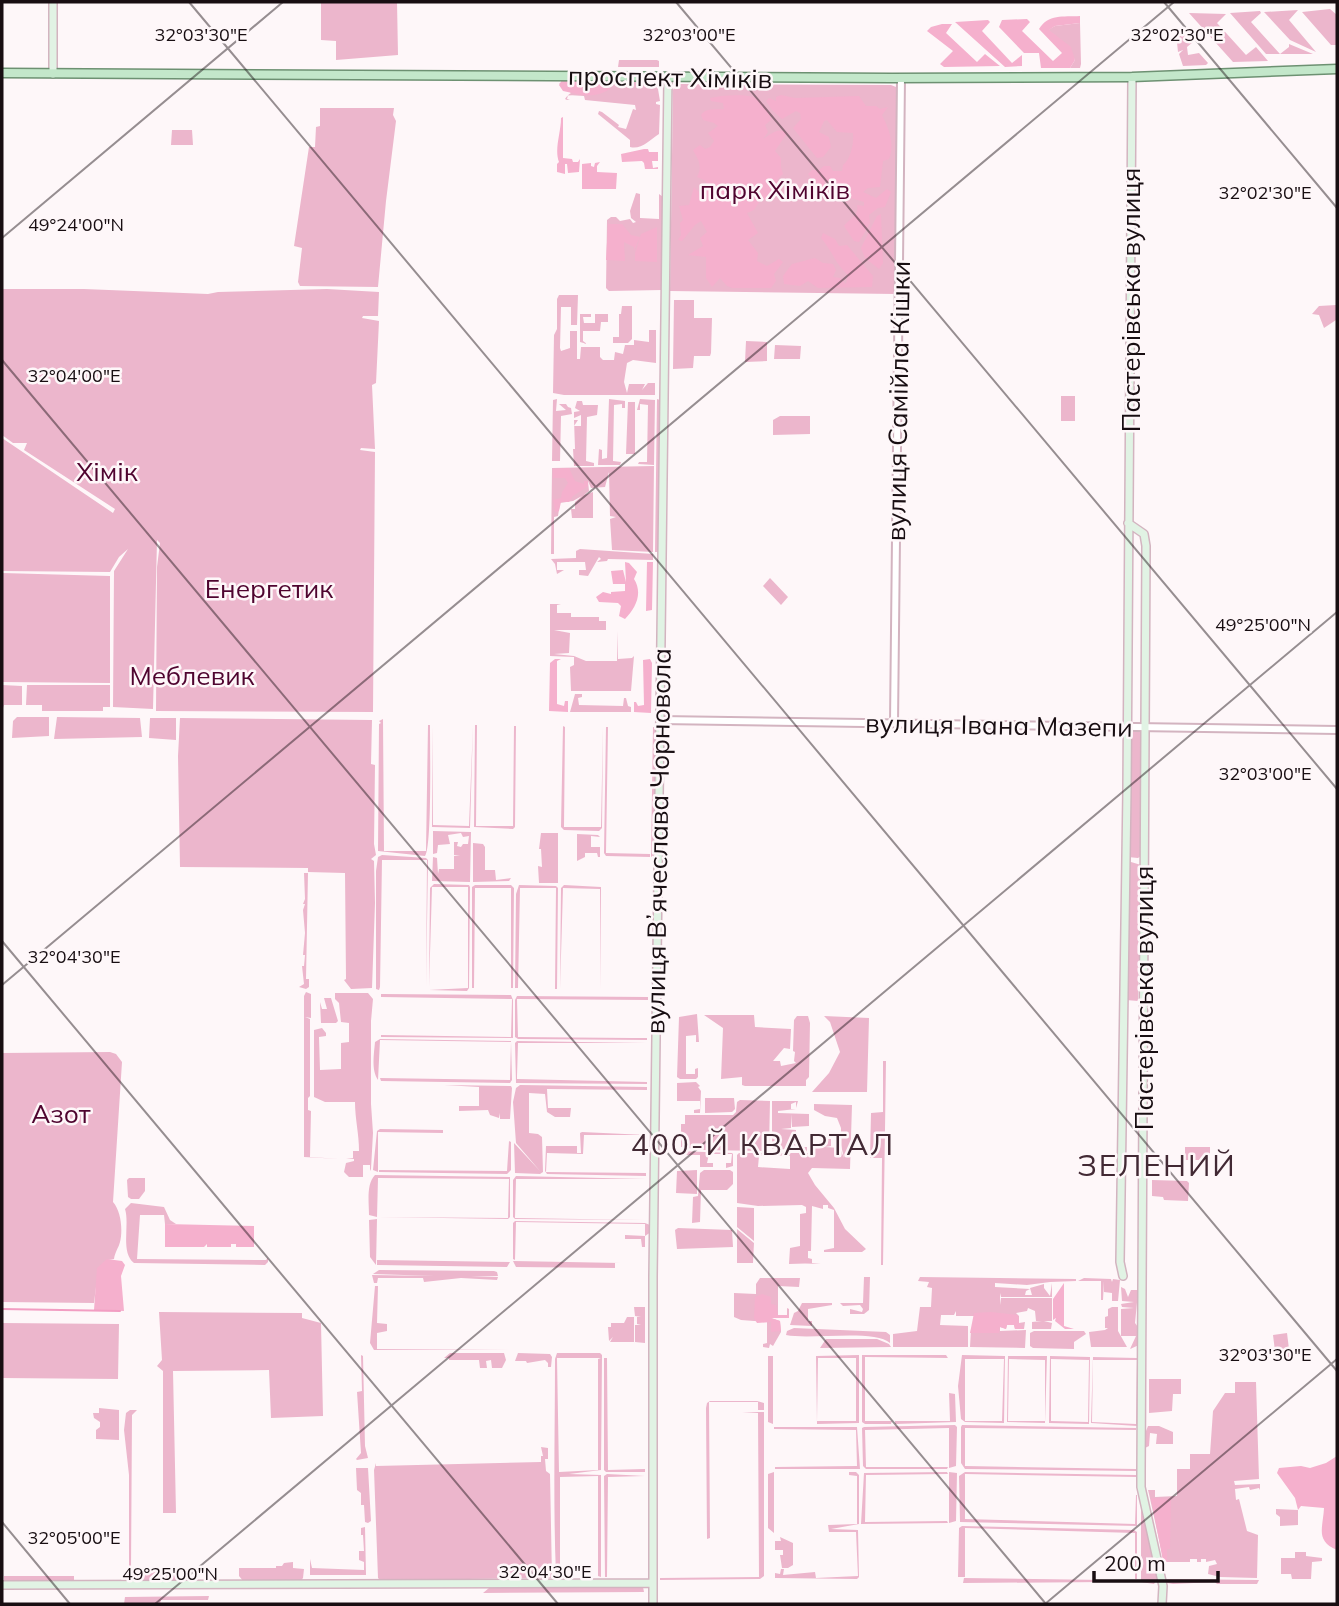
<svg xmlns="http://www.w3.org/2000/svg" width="1339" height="1606" font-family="Mulish,sans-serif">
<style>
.green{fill:#ecb6cc;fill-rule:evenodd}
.forest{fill:#f5b0cd}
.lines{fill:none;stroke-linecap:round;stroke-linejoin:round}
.stream{stroke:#f29dc2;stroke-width:2}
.tertiary-casing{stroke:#d3b4c0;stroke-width:10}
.secondary-casing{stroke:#d3b4c0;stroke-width:10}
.primary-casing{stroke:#6d9172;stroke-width:11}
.tertiary{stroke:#fff;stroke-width:6}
.secondary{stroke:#e1f3e4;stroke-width:7}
.primary{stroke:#c3e7ca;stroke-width:8}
.ticks{fill:none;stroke:#180e12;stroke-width:2;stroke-opacity:0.45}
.labels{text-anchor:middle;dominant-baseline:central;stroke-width:5;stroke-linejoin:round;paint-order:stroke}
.street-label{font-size:26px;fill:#180e12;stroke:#fef7f9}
.park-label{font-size:26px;fill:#4f042f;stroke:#fef7f9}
.quarter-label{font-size:30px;letter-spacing:2px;fill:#422934;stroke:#fef7f9}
.ticks-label{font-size:18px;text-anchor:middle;fill:#180e12;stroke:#fef7f9;stroke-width:5;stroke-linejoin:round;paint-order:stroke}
</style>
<rect width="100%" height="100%" fill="#fef7f9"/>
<!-- green -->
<path class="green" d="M321,2H397L398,55L336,60V41L321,40Z
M1330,9L1337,15V45H1331L1302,12Z
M1298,10L1289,20L1316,52L1290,40L1264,12Z
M1260,11L1261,13L1251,22L1280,54L1289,47V44L1313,54H1266L1230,13Z
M1189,13L1226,14L1217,23L1246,55L1256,47L1268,61L1233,62Z
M1080,23L1081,64L1080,68H1070L1075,60L1065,44L1048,30L1055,26Z
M1180,32L1193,42L1187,47L1188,55L1199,53L1208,63L1206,65L1183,66L1179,54L1183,50L1178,52L1176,33Z
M619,60H657L659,61V67H618Z
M605,80L657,83L660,101L656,102V104L660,105L659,134C650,140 641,150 630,147V140L598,114L599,111L602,112L619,125L618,127L626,129L633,109L636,110L635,105L585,100L584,96L568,95L567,99L570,100H567L565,99C567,96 568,95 571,93L559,83Z
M680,84L891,85L896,87L899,92L895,294L670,291L673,90L675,86Z
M320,108H394L393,115L396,121L386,201L378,287L300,286L298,282L302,248L294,246L309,147H315L316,127L320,126Z
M172,130H192L193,145H171Z
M636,193L640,194V218L659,219V194L663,197L662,290L609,291L606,288L607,220L611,217H616L620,221L630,219L633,223L636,222L631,218L630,211Z
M2,289H84L208,294L218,292L327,289L379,292L378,316H363L362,318L379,321L376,383L372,385L375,449L361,448L360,450L375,452L373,712L156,711L157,567L160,543L157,540L153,709L113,707L114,571L128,549L119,557L110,572L2,571V438L113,513L115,509L24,450L27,443H13L2,435Z
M559,295H578L577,325H571V307H561L560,348L561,351L570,348V331H577V359H580L581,347H600V357L603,360H614L615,352L623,354L625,345H634V340L649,342V330H656V363L633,360L627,363L624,382L627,393L629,384H645L642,390L648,383H655V395H564L553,393L554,335L557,329V299Z
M674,300H694V318H712L711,353L710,356H694L693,368L673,369Z
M1336,305V320L1324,328L1319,315L1312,314L1319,306Z
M622,306H632V339L628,343H613V337H619V314H621Z
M580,314H591V317H583L584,323H595V314H608V322H601L600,331H583V341L587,344L580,342Z
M746,341L767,342V361L745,362Z
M775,345L801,346L800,359H774Z
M1061,396H1075V421H1061Z
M557,399L556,411L566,410L559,404H566L568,407L571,408L572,414L561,416L560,461H552L553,400Z
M609,399L625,401V408H622V404L614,405L613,461L621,462L620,465H598L599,449L602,450V459L607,458Z
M640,399L655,400L654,465L638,464L639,462H647L648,405L640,404V410H637Z
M657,399L660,400L659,552H655Z
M577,401H582L583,405H598L597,415L587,417L586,461L594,463V466H574L573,449H575L574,420H578L574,426H581V415L574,418V412L580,411L575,408Z
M628,402H635V454H626Z
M780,416H810V434L773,435V420Z
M654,466L653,552L612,550L610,519L616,517L610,516L609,472L605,487L591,488L588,481L589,491L584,495L593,492V518H572L571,509H575V502L582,496L573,501L560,503L558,516L554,517V554H551L552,468Z
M580,549L653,554V560L608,559L607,561L597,562L601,559L599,557L588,576L579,575V570H586L585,562H557V570H564L557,574L555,564L551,559L576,558V551Z
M2,573L110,576V683L2,682Z
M770,578L788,597L781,605L763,586Z
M550,604H561L557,605V613H571V617H599V621H606V630H554L570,633L569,653L554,654L574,656L586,661H617L618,631L625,623L618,631V659L632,658L634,656L631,691H571L570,667L574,665V657L550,656Z
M2,685L22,686V705H4L2,711Z
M27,685H110V707H103V711H42V705H26Z
M575,694H582V697L578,698L579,705L623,706L624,698H626L628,706L631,707V712H570Z
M17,717H49V736L12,738L13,721Z
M57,717L140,718L142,737L54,739Z
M150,718H176V740L149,738Z
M180,718L372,720L371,764L375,765L374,844L376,855L371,859L374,861L375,903L372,988L351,989L344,980L346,979L345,873L308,872V868L180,867L178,756Z
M383,719L384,851H426L428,725H430C430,745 432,847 425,856L378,851L379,724L381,723L379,721Z
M433,725V825L469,826L473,725L470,828L432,827Z
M475,725H477L476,826H513L514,726H516L515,827L513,829L474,827Z
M563,726L565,727L564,827H601L603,727L602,828L599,831L564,830L561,827Z
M606,727H608L606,853L650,854V857L606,856L604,853Z
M653,727H656L655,854L651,857Z
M1133,729L1140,730L1142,733L1141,856L1138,858L1128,857L1130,732Z
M433,831L471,832L470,882L432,881L433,857L437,858L438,874L439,869H454V856H460L454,855V842H458L457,846L461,847L463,844H468L469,836L463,837L461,833L448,835L450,844L438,845L437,853L433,854Z
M541,833H558V883H539L538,866L542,867L541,849H539Z
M577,834L598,835L600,837L591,836V847H600V857H598L597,853H585V857L577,861V881Z
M473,843L483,844L485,847V870H495L496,880L511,878L509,881L473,882Z
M382,855L426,858L428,860L426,987L427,860H382L380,987L379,990L376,989V871L378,857Z
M1131,862L1141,865L1138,1001L1126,1000L1128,864Z
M304,873H308L306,979H309V987L306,989L299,987L304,984L302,966H304L305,955H303L305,933L303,910L305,904H303L305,899Z
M434,884L469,885L470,887L469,988L467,991L429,990L468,988V887H432L429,987L430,888Z
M475,885H511L514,888L513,988H511V888H475L474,988H472V887Z
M519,885L556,886L558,888L557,989H555L556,888H520L518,988H515L516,894Z
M564,885L601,887L600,990V889L563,888L560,989L561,888Z
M306,992L311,994V1018L305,1017L310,1019V1096L308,1098V1110L311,1111L310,1157L340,1159L304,1157V996Z
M335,993H368L373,999L371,1021V1104L373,1133L371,1169L370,1171V1165H363V1177H349L344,1172L346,1163L354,1161V1159L346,1158H353V1151H359C359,1134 355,1119 355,1102H325L314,1097V1030L322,1028L326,1033V1036L319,1037L320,1070L341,1069V1043L349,1042V1023L341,1022L339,1003L335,999Z
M381,994L511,995L513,1000V1038L381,1037V1035L511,1037L512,999L381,997Z
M517,996L648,997V1000L517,999L518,1037L632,1038H647V1040L518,1039L515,1037V1000Z
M324,998H331L338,1021L336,1023H321L320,1002L322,1009H327Z
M697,1014L699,1042H696V1035L686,1036V1074H695V1069L698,1068V1077L696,1079H680L677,1077L679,1017Z
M704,1015H754L755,1027L791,1029L790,1049L784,1048L773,1061H780L781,1066L796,1063L794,1061L795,1052L793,1051L794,1020L797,1016H808L810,1023L809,1077L806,1080V1086H745L742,1085V1077L721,1079L723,1028Z
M824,1016L869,1018L867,1092H812L829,1073L840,1052L830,1022Z
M380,1039L511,1041L512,1080L510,1083L381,1081L380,1078L510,1080L511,1042L380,1040L378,1080C371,1070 374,1054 375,1042Z
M517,1041L647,1043H518L517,1076V1079L647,1082V1084L516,1083L515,1043Z
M110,1052L116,1054L122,1062L113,1202C121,1211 123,1230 120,1242C118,1249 115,1252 114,1259L107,1260L96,1287L94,1303L2,1302V1053Z
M883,1061H886L883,1265H881L882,1158H870L871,1113L883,1112Z
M696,1082L700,1086L698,1087L701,1091L700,1113H694V1110L700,1109V1101H677V1083Z
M444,1085L511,1086L512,1088L510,1119H500V1113L499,1118L490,1115L488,1110L459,1111V1106H479V1087Z
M520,1085L647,1087V1090L547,1089L548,1108H571L570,1117H555L547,1112L545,1094L529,1093V1133L538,1134L542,1137L543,1172L540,1174L515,1173L514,1143L540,1171L516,1143L513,1102L516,1088Z
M705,1098H734L735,1109L732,1112L705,1113Z
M740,1100L770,1101L769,1149L767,1151L702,1150L681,1147V1124H685V1115H733L736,1112L737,1102Z
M772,1101H798L796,1108V1102L791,1104V1109H796L778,1111V1113L809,1114V1126L792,1127L791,1114V1128L781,1129L796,1130V1147H807V1152L806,1150L772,1149Z
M814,1104L852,1105L850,1169L812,1168L808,1173L815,1185L834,1208L845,1229L866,1249L862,1252H824V1250L834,1248V1210L828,1208V1205H823V1209L812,1206L811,1251H808V1258L812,1259V1264L821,1263L789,1264L790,1248L800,1246V1214L806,1213V1207L802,1205L758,1206L737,1203V1155L739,1153H767V1155L759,1156L758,1167L790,1169V1156L772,1155V1153H808L809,1147H824V1139H831V1146L825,1147L840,1148L844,1158L841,1145V1128L837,1118L825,1116L814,1110Z
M380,1129L443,1130V1133L378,1132V1172L373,1170L377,1131Z
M582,1132L646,1135H584L583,1154L547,1153L546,1172L646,1173V1176L547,1174L545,1171L546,1146H577V1153H581L580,1133Z
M509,1141L511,1142V1170L507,1174L379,1172V1170L507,1171Z
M1185,1147H1210V1160H1185Z
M678,1151L732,1153L733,1154V1166L726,1168V1163H731L732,1154H709L707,1163H713V1167H700V1155H674Z
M697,1170V1194L676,1193L677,1171Z
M704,1170H730L733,1172V1184L727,1190H701L700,1222L692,1223L693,1197L698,1196L700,1173Z
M375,1175L510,1177V1217L508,1219L378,1217L508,1218L509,1179L378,1178L377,1217L369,1215C369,1203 366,1184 375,1175Z
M516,1176L646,1179H516L515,1218L645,1220L515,1219L513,1217V1180Z
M129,1178H145V1191L139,1199H131L128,1197L127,1180Z
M1152,1180L1187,1181L1189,1183L1188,1201L1164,1200L1163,1197L1152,1196Z
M131,1203L164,1207L170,1220L176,1224H254H165L164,1215H140L137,1259L266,1260L268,1258V1262L265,1265L134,1263C120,1252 130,1225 125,1209Z
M737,1207L754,1208V1241L737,1227Z
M377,1219L376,1265L370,1257L369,1220Z
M515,1221L645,1223L650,1225L651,1232L645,1236V1247H642L641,1239H625V1235L645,1236V1224L516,1222L515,1260L513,1259V1223Z
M678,1228L732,1230L733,1247L677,1249L675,1230Z
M737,1229L754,1243L753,1263H737Z
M377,1260L510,1262L507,1267L377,1265Z
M513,1261L621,1263H615V1268L516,1267Z
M379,1270L494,1271L497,1272L498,1276H471L498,1277L497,1280L461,1278L424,1282L423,1278H378L377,1283H374L372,1275L435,1276L373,1274Z
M864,1277H870L869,1310L864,1314H850V1309L862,1312L863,1309L860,1305L843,1306L840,1303H863Z
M920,1277L1076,1279V1281L1050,1282L1027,1285L995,1283V1287L1030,1289L1026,1291L1025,1295H1032L1030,1288L1044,1284V1288L1050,1296L1052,1283V1297H1001L1000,1293V1305L1001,1298H1052V1321H1044L1052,1323L1051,1329H1032V1322L1042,1321H1036L1035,1311L1028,1308L1027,1311L1016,1313L1019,1316V1323L1025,1322L1024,1329H1015L1014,1325H1007L1006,1329L1000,1327V1331L1026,1330L1025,1348L970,1347L971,1329L973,1326L974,1316H956V1311L954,1315H941L940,1325L968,1326V1347H893V1334L917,1331L920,1307H931L932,1288L927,1287L929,1282L918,1281Z
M760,1278H800L799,1287L778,1286V1315H787V1308L789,1309V1318H771L780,1321L781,1332L773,1346L770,1344L769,1348L763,1347V1344L767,1343V1322L741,1320L734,1317V1293L756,1294V1284Z
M1084,1278L1111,1279L1112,1282L1113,1279L1120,1280L1118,1301H1112V1293L1104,1292V1281L1103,1300H1101V1281H1078Z
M375,1286H378L377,1323L387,1324V1331L377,1333V1349H515L374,1350L370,1343Z
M1121,1287L1125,1289L1128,1297L1131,1290H1137L1138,1292L1135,1323L1138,1327L1139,1345L1130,1349L1136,1336H1121V1309L1134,1308L1122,1307L1121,1304L1134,1302L1122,1301Z
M802,1303H832V1305L808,1309V1321H812V1326L790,1325L794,1313L798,1311Z
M634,1307H645V1343L635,1342V1325H641L637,1324V1317H641L635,1316Z
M1112,1307H1118V1331L1127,1347H1091L1089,1332L1105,1330L1108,1328H1105V1317L1108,1316V1309Z
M159,1312L302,1313V1318L321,1323L323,1416L271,1418L269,1370L173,1371L176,1513H163V1371L157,1366L162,1360Z
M627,1317H634V1342H610L613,1337L609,1341L608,1327H611V1323H624Z
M2,1323L119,1324L118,1379L2,1378Z
M794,1328L886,1332L890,1335V1343C875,1329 810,1340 786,1335L787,1331Z
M1034,1331H1084L1086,1334L1074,1342V1349L1033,1348L1030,1346V1333Z
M1287,1333L1290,1357L1276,1359L1273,1335Z
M826,1339H877L889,1344L891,1347L820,1348Z
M450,1353H504L506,1360L502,1368H492L491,1360L486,1361L487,1368H480L479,1360H449V1358H444Z
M518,1353L550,1354L552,1357L551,1367H548V1363L545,1360L527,1363L526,1361H515Z
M557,1353H600L602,1355L601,1470L569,1474L601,1475V1577L598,1576V1476L560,1477V1577L556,1575C553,1502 555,1432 555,1359ZM557,1358H601L598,1359V1470L559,1472Z
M361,1355L363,1356L365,1446L368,1458L357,1460L356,1459L361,1453L357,1392L362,1391Z
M859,1355V1423L817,1424L816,1356ZM818,1358H856V1421H817Z
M862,1355H946L948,1358L865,1357V1421H892L891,1424H865L862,1422Z
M962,1355L1005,1356L1004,1423L965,1422L961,1419L958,1386ZM965,1359H1004L1002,1421H965Z
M768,1356H773V1424L768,1422Z
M1008,1356H1047L1045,1423L1007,1422ZM1009,1359L1045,1360V1421H1008Z
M1050,1356L1090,1357L1089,1424L1049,1423ZM1051,1359L1089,1360L1088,1422L1051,1421Z
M1093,1357L1137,1358V1426L1091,1423ZM1093,1360H1137L1136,1424L1092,1422Z
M604,1358H607L608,1470L645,1469V1472H606L604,1470Z
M1149,1379H1181V1394H1173L1172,1411L1149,1413Z
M1235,1382H1256L1259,1479L1234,1481L1235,1485L1260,1484V1490L1259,1488L1250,1490L1249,1487L1235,1489L1236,1500L1239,1499L1247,1531L1258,1535L1257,1578L1220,1577L1208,1574L1209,1566L1217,1564L1215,1560L1206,1562V1559H1201V1562H1197V1559H1190V1562H1164L1149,1494L1148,1490H1155V1497L1177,1496V1469H1190V1454H1210L1213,1411L1225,1393H1235Z
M949,1393L955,1394L956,1422L895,1424V1421H950Z
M710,1401H757L764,1403V1410H758V1402H709L710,1538L707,1539L706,1408L707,1403Z
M99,1408L119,1410V1440L96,1439V1430L100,1427V1422L94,1418L93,1413H99Z
M130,1410H137L132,1415L131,1571L177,1572L178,1581H132L129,1578V1475L124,1430L126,1413Z
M742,1412H764V1576L760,1579L660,1580V1578L759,1577L758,1413Z
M955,1425L957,1427L956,1466L949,1468V1428L865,1430L866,1467H948L947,1469H866L863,1466L862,1428L864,1427Z
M962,1425L1136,1428V1430L965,1428V1466L1136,1469V1471L965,1469L961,1463V1427Z
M1148,1426H1159L1173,1432V1444H1156L1157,1434L1150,1433L1149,1446L1145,1448L1144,1436Z
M774,1427H857L860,1469H775V1467L857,1466L856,1430L774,1429Z
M541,1447L548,1448V1459H545L546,1471L550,1474L552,1578L380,1580L378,1578L374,1470L376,1463V1466L541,1462V1456H543Z
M356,1468H368L371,1521L368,1523L365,1522L364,1505H361V1493L357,1490Z
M774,1472V1533L768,1528V1474Z
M849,1472H856L859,1475V1524L831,1529L858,1530L859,1577L857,1579L775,1578V1573L780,1574L781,1569H784L783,1575L815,1572L816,1578L858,1576L856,1532H829L828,1525L857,1524V1476L849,1475Z
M947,1472L948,1474L866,1475L865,1522L947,1521L948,1523L861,1524L864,1473Z
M949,1472L957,1473L956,1521L949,1523Z
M965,1472L1136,1475V1477L965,1474V1519L1135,1524L1136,1495H1137V1526L960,1522L959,1476Z
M607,1474L645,1476L608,1477L607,1577H605L604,1476Z
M1141,1508L1158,1578L1154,1584L1141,1582Z
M1276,1509L1298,1510V1525L1280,1526V1517L1276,1514Z
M962,1526L1134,1530L1137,1532V1579H1135V1533L965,1528V1577H958L959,1528Z
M365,1527L366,1575H310V1559L312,1568L364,1570V1562L359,1560V1551H364L363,1535H361V1528Z
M780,1537L793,1543V1565L788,1568H782L780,1555H783V1550H775V1541H781Z
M1295,1552H1306V1556L1322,1558V1561L1312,1562L1311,1579H1292L1291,1574H1281V1558H1295Z
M293,1562V1568L304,1569L303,1578L300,1582H244L239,1576V1568H276V1566H282L284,1563Z
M4,1576H74V1580H4Z
M964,1578L1106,1580V1582L963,1583Z
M1164,1579L1259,1580L1257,1584H1217L1215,1582L1173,1584L1167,1583Z
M643,1587L644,1592L483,1593L489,1588Z
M209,1596L208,1600H161L160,1604H124L125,1597Z"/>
<!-- forest -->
<path class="forest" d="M1080,16V23L1055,26L1049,30L1071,47L1075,60L1070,68H1041L1039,53H1024L999,27L1002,20L1027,19L1030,22L1022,31L1053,61L1062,53L1039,29C1048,14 1063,17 1080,16Z
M988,20L990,22L982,31L1012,63L1022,55V66L1005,67L955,22Z
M942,24H952L946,33L977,62L985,54L1000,66L944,67L940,64L953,51L927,31L931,27Z
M562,80H605L610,85V89C594,99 581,95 563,91L559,85Z
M781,95L795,98L859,96L866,106H876L880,109L888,107L882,115C889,129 895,144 889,159L883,161L880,187L868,188L863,192L876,198L887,189L891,192L885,207L878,208L869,215L870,223L859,242L854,241L844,226C851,217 859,216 857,205L864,206V202L851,198L827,181L824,182V188H820L808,174L812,170H819L824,166H830L833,171H842L843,165C851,159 854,143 853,133L837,132L827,120L824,121L819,132L829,137L831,147L823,157L817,158L793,128L801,119L800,113L796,111L782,119L772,110L766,101L769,98L776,101V97Z
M721,96C744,95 763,91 771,120L765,125L768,132L763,139C770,135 778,126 787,133L775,151L781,158V167L783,174L777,180L783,186L776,187L773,197L760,201L754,210L747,213L758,233L748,240L758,253L757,261L767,266L779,259L783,262L774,274L776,281L771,288H732L727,286L720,278L712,287L706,278V257L688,255L703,246L700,238L707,232L701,221L695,225L682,241L678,240L681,235L680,223L683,220L679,206L689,205L694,187L701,194L707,191L706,181L697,177C703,166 698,159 693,150L700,145L705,149L710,147L714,141L708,133L718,126L714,123L703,120L701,115C706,107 717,110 724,109L723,103L711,101L710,98Z
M563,117V158L572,159L573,162H578L580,159L579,172L568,173L567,164H565V174L557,172V164L559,162C554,149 561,133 561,118Z
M644,149H648L649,152H658V161H652L653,168L658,167V169H645L644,163L642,161L622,162L621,154Z
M600,162L597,166V172L617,173L616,189H582V164L591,163V166L594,167L595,163Z
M881,214L883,263L879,269L865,258L861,248L877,216Z
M608,224H622L631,235L640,237L634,251V247L624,242L625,261L606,260Z
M657,227V262L635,261V253L641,234Z
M823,233L835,239L839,246L847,245L873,276L872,287L818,288L808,281L800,286L784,284L783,276L792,264L815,258L823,263L833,264L836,270L833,277L840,278L846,284L848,275C834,262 833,252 821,238Z
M569,468L575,481L584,484V481H588V486L573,496L569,502H561L559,511L555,512L553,500L561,498L562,492L568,483L565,478H553V469Z
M625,562L629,563L637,572L634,579C643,593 636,608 625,619L619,616L621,606L618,603L599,602L596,597L603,592L611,594V592L625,591V584H613L611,571L623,570L626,582Z
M647,562H653L652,610L646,611Z
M555,659H561L557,661V704L564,706L565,701H568V712L549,711L550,663Z
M650,659L652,663L651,713L634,712V702H636L638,706L644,705L643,660Z
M165,1224L254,1226V1247H236V1244H231V1247H207V1244L204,1247H165Z
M107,1259L122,1261L125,1265L121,1276L124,1311L94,1310L97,1268Z
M1064,1283V1326L1074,1329H1065L1055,1321L1056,1318L1053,1320V1299Z
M762,1294L771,1297V1304L776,1305L778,1315H789V1318H771L780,1321L781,1331L771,1332V1322L757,1323L754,1318L755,1297Z
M974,1313L991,1312L1018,1315L1019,1323L1024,1329H1015L1014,1325H1007L1006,1329L1000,1327L999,1333H970Z
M1337,1456V1550C1315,1541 1323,1528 1324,1508L1301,1506L1298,1510L1295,1498L1277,1473L1279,1468L1301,1466L1310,1468L1326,1463Z
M1151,1498L1171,1499L1170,1549H1167V1562L1163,1561Z"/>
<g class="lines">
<!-- stream -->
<path class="stream" d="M2,1309L120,1311"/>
<!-- tertiary casing -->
<g class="tertiary-casing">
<path id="tertiary" d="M660,720L1337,730
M894,723L901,78"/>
</g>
<!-- secondary casing -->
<g class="secondary-casing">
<path id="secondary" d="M53,2V74
M1128,523L1144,534L1146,546L1141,1473V1487L1163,1586L1162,1604
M1123,1276L1120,1262L1127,790L1132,77
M2,1585L653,1583
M653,1604V1277L668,78"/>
</g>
<!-- primary casing -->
<g class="primary-casing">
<path id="primary" d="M2,73L892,78L1132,77L1337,69"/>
</g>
<!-- tertiary -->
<use href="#tertiary" class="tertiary"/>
<!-- secondary -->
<use href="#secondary" class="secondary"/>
<!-- primary -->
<use href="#primary" class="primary"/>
</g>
<!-- ticks -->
<path class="ticks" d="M189,2L1337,1371M676,2L1337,789M1164,2L1337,208M2,238L283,2M2,360L1046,1604M2,941L558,1604M2,985L1174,2M2,1522L70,1604M155,1604L1337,612M1045,1604L1337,1359"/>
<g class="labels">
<!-- street labels -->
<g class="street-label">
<text transform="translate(670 77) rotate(1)">проспект Хіміків</text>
<text transform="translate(1130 300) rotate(-90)">Пастерівська вулиця</text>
<text transform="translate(898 401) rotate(-89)">вулиця Самійла Кішки</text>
<text transform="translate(999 725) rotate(1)">вулиця Івана Мазепи</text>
<text transform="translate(658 841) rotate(-89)">вулиця Вʼячеслава Чорновола</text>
<text transform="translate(1143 998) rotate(-90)">Пастерівська вулиця</text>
</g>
<!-- park labels -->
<g class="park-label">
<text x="775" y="189">парк Хіміків</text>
<text x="107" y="471">Хімік</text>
<text x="269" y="588">Енергетик</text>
<text x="192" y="675">Меблевик</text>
<text x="61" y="1113">Азот</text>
</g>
<!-- quarter labels -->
<g class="quarter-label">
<text x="763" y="1144">400-Й КВАРТАЛ</text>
<text x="1157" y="1165">ЗЕЛЕНИЙ</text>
</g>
</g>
<g class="ticks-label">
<text x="1177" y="41">32°02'30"E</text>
<text x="201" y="41">32°03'30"E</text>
<text x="689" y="41">32°03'00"E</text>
<text x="1265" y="199">32°02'30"E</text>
<text x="76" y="231">49°24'00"N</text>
<text x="74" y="382">32°04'00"E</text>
<text x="1263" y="631">49°25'00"N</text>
<text x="1265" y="780">32°03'00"E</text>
<text x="74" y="963">32°04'30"E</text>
<text x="1265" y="1361">32°03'30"E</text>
<text x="74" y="1544">32°05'00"E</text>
<text x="545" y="1578">32°04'30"E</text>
<text x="170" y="1580">49°25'00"N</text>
</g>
<!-- border -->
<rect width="1339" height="1606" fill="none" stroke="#180e12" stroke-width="7"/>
<!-- scale -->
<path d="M1094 1571v10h124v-10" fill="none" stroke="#180e12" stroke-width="3.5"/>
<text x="1104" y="1571" font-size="21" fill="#180e12" stroke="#fef7f9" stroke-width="5" paint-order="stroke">200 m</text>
</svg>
